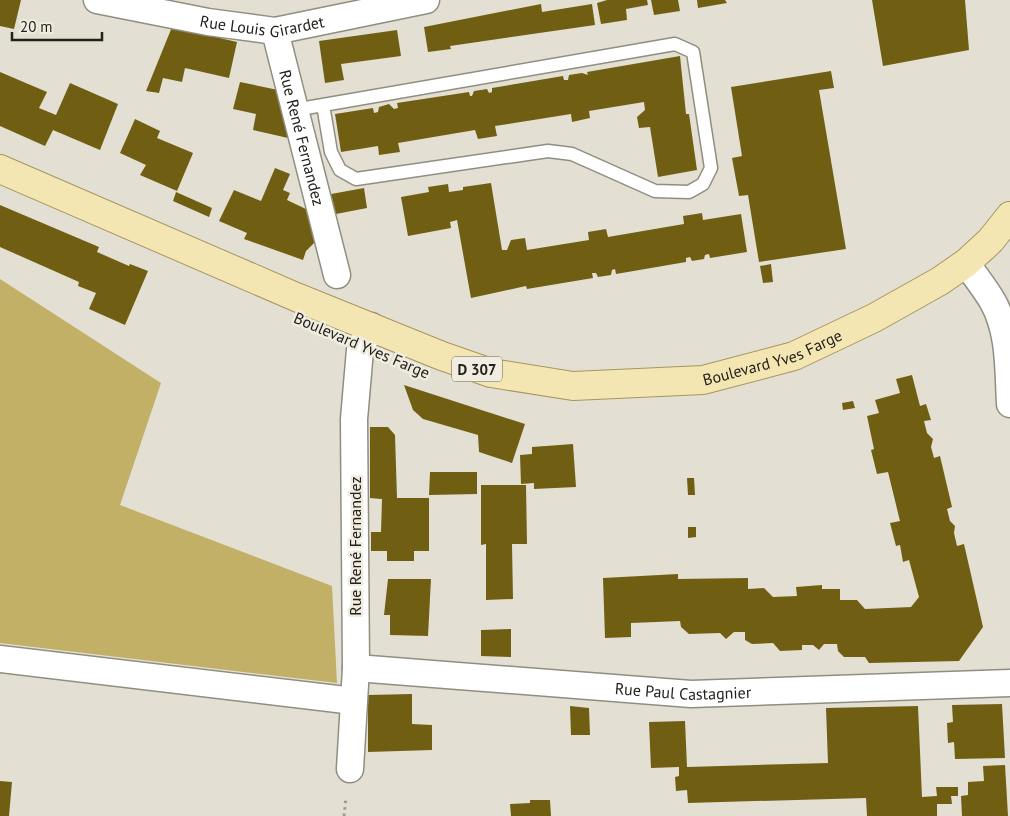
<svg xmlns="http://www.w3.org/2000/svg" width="1010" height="816" font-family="'PT Sans',sans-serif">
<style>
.green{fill:#c2b067}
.building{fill:#705f12}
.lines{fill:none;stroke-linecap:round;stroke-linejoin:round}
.service-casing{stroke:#908d81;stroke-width:15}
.minor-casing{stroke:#908d81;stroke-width:29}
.primary-casing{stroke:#a5965e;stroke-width:30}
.path{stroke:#9e9b91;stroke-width:3;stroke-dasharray:2.5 4;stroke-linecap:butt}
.service{stroke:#fff;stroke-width:12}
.minor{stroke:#fff;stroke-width:26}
.primary{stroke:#f4e6b3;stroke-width:28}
.labels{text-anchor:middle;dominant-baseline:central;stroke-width:5;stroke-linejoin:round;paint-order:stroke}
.shield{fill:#f0ede0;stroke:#605e57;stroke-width:1}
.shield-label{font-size:15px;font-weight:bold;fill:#22201c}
.street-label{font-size:16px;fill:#22201c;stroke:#f0ede0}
</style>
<rect width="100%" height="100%" fill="#e3e0d3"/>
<!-- green -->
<path class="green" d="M0,279L161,383L120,505L332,586L337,683L0,643Z"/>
<!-- building -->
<path class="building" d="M0,0H21L14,29L0,26Z
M607,0H647L648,5L626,9L627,20L601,24L597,3Z
M651,0H678L680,11L654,15Z
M697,0H725L727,3L698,8Z
M872,0H965L969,50L883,66Z
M541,4L542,12L592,4L595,25L450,46L451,49L428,52L424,27Z
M172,27L237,42L229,78L185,68L182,82L163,78L159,93L146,91Z
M397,30L401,56L341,64L344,80L325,83L319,41Z
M680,56L686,114H689L697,170L658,177L650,127L639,128L637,117L645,110L644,102L589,111L590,118L572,122L571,114L495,126L497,136L478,139L475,130L398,143L400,152L379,155L378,146L341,152L335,114L373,108L374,113L378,112L379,107L389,104L394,109L398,108L397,103L469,92L470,96H472L474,91L487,89L489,93L492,92V88L563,76L564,80H568L569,75L582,73L588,75L587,72Z
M831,71L834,88L819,90L846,249L759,262L748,195L739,196L732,158L742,156L731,87Z
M0,72L47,92L39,108L56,115L70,83L118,104L100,150L53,130L45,146L0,126Z
M240,82L278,90L288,138L253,130L256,114L233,109Z
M135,119L160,131L157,138L193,153L177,191L140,175L146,165L120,153Z
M275,168L290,174L283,190L290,193L287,200L308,210L316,241L306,251L303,260L244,239L247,233L219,221L234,190L261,201Z
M491,183L502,250H507L511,240L525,238L527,250L589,240L588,232L606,229L608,237L684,224L683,216L702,213L703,220L741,214L747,252L710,258L709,254L705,255L704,259L692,261L690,257L686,258V262L616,274L615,269L612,270L611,275L598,277L596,273H592L593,278L527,289L526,286L471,298L457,220L450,222L451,228L408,236L401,197L429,192L428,187L448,184L449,192L463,190V187Z
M364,188L367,208L336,214L331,194Z
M176,192L212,208L209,217L173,201Z
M0,205L99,247L97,252L129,266L130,264L148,271L125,325L89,309L96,293L78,286L79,282L0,247Z
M771,264L773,282L763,283L760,266Z
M912,375L920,406L926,404L931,420L924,421L927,433L933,439L931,447L934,458L940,456L952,507L947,509L950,521L955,526L954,533L957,546L964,544L983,627L959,661L869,663L865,657H844L838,651L837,644H824L819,650L813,645H802V650L780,651L773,643L752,644L745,640V632H734L726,639L720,633L689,634L681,627L680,621L631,623V637L605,638L603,578L678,574V579L748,578V589L764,588L773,597L797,596L796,587L822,585V589H840V600H857L865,609L911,607L919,597L909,560L903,562L900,545L896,546L890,523L900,521L888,472L877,474L871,450L874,449L867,416L879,413L875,400L900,393L896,379Z
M404,385L525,424L512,463L479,452L478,435L423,419L413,410Z
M853,401L855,408L843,410L842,403Z
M370,427H388L395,435L397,498H429V551H414V561H387V551H371V532H381L382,499L392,500L370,498Z
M573,444L576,487L534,489V483L521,484L520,455L532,454V447Z
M430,472H477V494L429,495Z
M687,478H694L695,495H688Z
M481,485H526L527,544H512L513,599L486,600V544L481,545Z
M688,527H696V537L688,538Z
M388,579H431L428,636L390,635V615H384Z
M511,629V657L481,656V630Z
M412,694V724L432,725V750L368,752V695Z
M1002,704L1005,758L955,759L954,742L948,743L947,723L953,722L952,705Z
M570,706L589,708L590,735H571Z
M918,706L922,797L937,796L936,787H958V796H951L952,804H937V816H867L866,798L688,803L687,790L676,791L675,777L679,776V767L651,768L649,722L685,721L687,767L828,763L826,708Z
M1005,765L1008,816H962L961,796L968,795V782L984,781L983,766Z
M0,781L12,782L9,816H0Z
M530,800H550L551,816H511L510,804L530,803Z"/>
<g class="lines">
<!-- service casing -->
<g class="service-casing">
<path id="service" d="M294,110L323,105L675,44L693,52L711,168L703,184L689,192L655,191L572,154L548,151L356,179L340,170L331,152L323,105"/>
</g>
<!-- minor casing -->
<g class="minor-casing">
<g id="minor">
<path id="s1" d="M97,0L208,22L275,31L426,0"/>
<path id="s2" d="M275,31L337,275"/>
<path d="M966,263C975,276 985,288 993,302C1010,333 1008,369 1010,404"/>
<path d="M0,659L354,701"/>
<path id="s3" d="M356,668L691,694L1010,683"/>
<path d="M350,769L356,668L354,419L360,350L371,326"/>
</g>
</g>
<!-- primary casing -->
<g class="primary-casing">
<g id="primary">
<path id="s4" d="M0,169L296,297L442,356L491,373L573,386L703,380L794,356L874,318L940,281L966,263L990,241L1010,216"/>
</g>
</g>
<!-- path -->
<path class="path" d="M344,816L346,797"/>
<!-- service -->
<use href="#service" class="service"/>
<!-- minor -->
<use href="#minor" class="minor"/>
<!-- primary -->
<use href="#primary" class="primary"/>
</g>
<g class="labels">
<!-- shield labels -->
<rect class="shield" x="452" y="356.5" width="50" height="25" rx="4"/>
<g class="shield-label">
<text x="477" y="369">D 307</text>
</g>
<!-- street labels -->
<g class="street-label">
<text stroke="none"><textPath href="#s1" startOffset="168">Rue Louis Girardet</textPath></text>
<text stroke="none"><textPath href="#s2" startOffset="110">Rue René Fernandez</textPath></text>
<text transform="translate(362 345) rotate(23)">Boulevard Yves Farge</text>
<text stroke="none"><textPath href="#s4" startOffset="818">Boulevard Yves Farge</textPath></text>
<text transform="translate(355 546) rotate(-90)">Rue René Fernandez</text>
<text stroke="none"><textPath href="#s3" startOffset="328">Rue Paul Castagnier</textPath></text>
</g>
</g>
<!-- scale -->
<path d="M12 32v8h90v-8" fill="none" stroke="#22201c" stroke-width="2.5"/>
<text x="20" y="32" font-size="15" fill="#22201c" stroke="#f0ede0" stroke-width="4" paint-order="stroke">20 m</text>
</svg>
